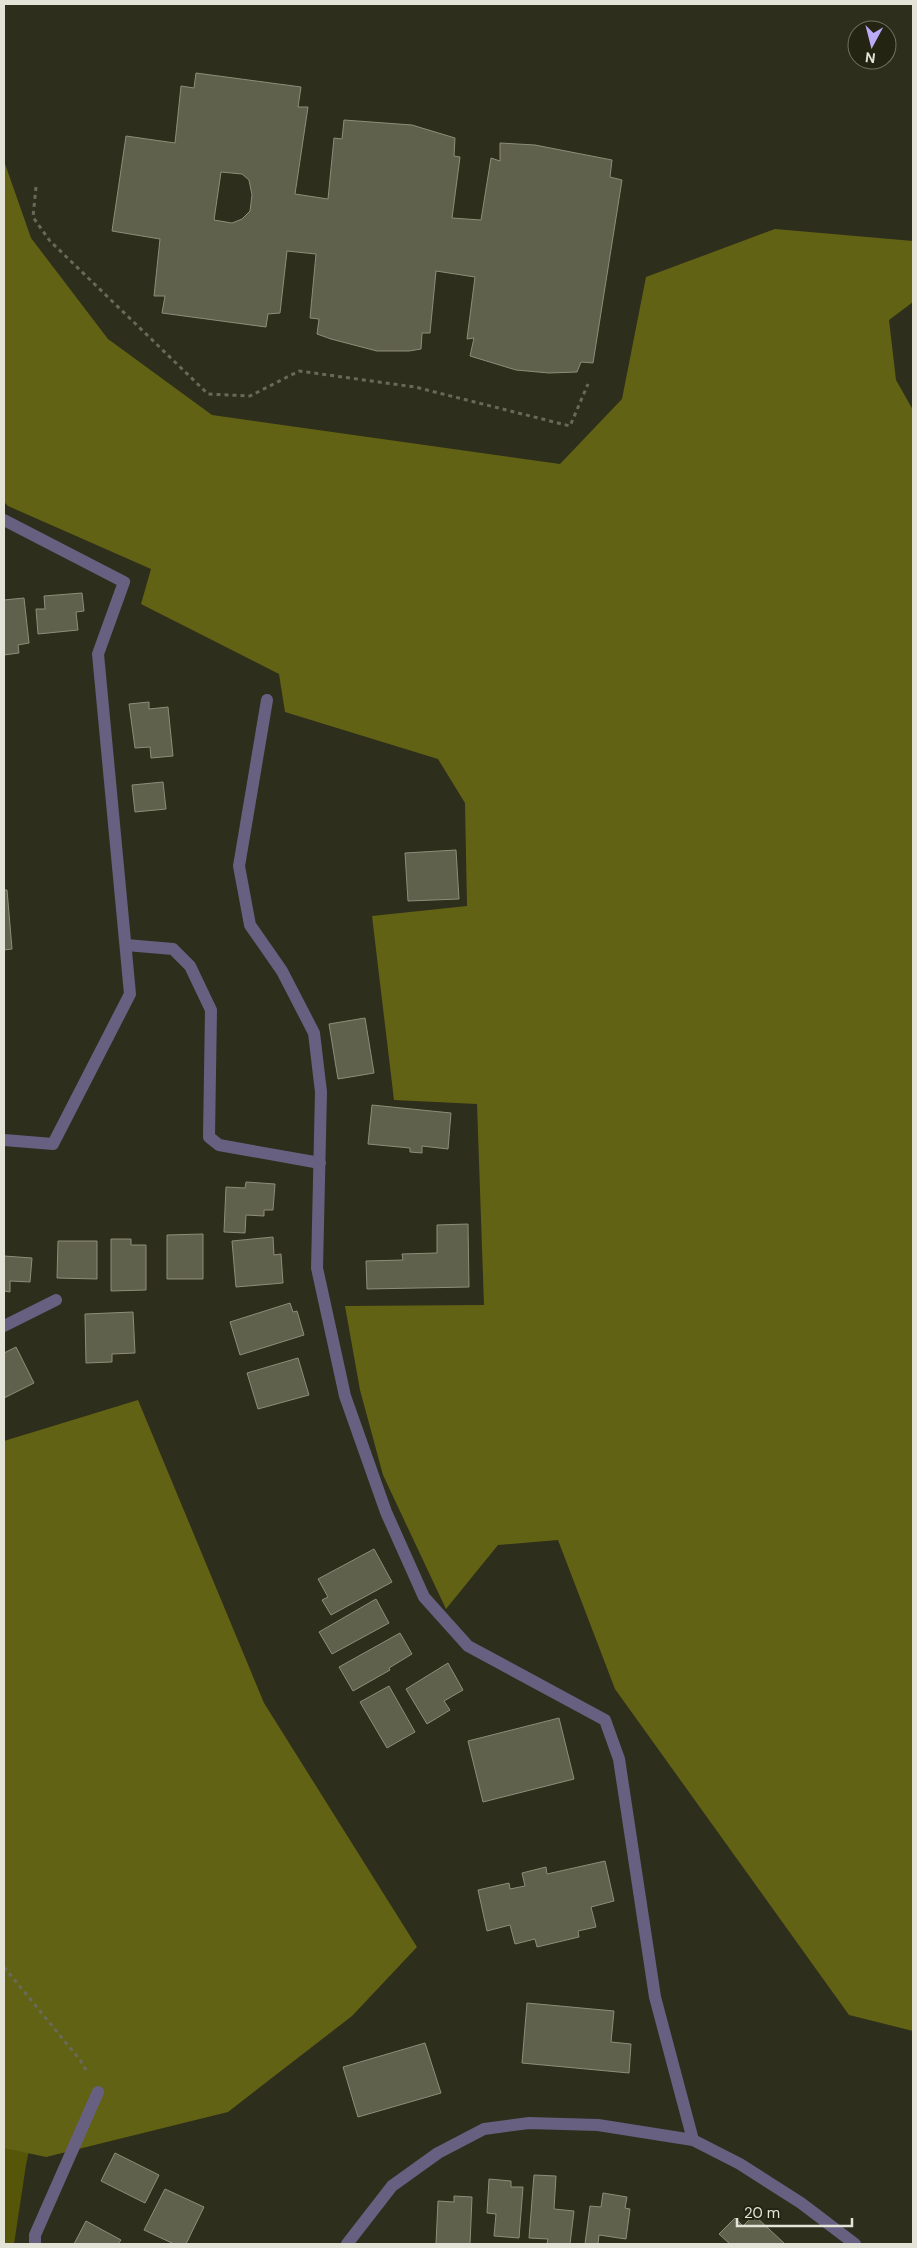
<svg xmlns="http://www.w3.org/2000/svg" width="917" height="2248" font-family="'DM Sans',sans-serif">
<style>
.green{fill:#565608}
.forest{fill:#626215}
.building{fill:#60614d;stroke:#8d8e79;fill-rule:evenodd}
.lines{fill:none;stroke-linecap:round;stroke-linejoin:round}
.path{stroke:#696959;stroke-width:3;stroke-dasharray:4 4;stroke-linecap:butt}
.service{stroke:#676081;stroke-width:12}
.minor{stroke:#676081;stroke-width:12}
.tertiary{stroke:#676081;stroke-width:12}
</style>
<rect width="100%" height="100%" fill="#2e2e1c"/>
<!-- green -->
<path class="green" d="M4,2000L43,2080L26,2165L14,2244H4Z"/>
<!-- forest -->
<path class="forest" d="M4,161L31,238L108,339L212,415L560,464L622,399L646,277L775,229L913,241V302L889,320L896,380L913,410V2031L849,2015L615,1689L558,1540L498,1545L446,1609L383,1475L360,1390L345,1306L484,1305L477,1104L394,1100L372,916L467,906L465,803L438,759L285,712L279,674L141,604L151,569L8,506L4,502Z
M138,1400L264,1703L417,1947L352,2016L228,2112L46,2157L4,2148V1441Z"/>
<!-- building -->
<path class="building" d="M196,73L301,87L298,107H308L295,194L328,199L334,138L342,139L344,120L412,125L455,138L454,156L460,157L452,218L481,220L491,158L500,161V143L535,145L612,160L610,177L622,180L593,363L581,362L577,372L549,373L516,370L470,356L474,338L467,339L475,277L436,271L430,333H422L421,349L409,351H377L331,339L317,334L319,319L310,318L316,254L287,251L280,313L268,314L266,327L162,313L165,296H154L160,239L112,231L126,136L175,143L181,86L194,88ZM221,172L242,174L249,180L252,195L250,211L242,219L232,223L214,220Z
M82,593L84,611L76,612L78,630L38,634L36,609H45L44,596Z
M24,598L29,643L18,645L19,653L4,655V600Z
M149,702V709L168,707L173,756L151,758L150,747L135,748L129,704Z
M163,782L166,809L135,812L132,785Z
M456,850L459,899L408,901L405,853Z
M4,890H7L12,949L4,950Z
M365,1018L374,1073L338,1079L329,1024Z
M372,1105L451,1113L448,1149L422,1146V1153L410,1152V1148L368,1144Z
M246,1182L275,1184L273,1210H264V1216L246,1215L245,1233L224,1232L226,1187L245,1188Z
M468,1224L469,1287L367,1289L366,1261L403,1260L402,1254L437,1253V1225Z
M203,1234V1279H167V1235Z
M273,1237L274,1255L281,1254L283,1283L236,1287L232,1241Z
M111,1239H131V1245H146V1290L111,1291Z
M58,1241H97V1279L57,1278Z
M4,1256L32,1258L30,1282L10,1281V1292L4,1291Z
M290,1303L293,1312L297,1311L304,1335L240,1355L230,1322Z
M133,1312L135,1353L112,1354V1362L86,1363L85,1314Z
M16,1347L34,1383L4,1398V1353Z
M298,1358L309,1395L258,1409L247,1373Z
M374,1549L392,1582L331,1615L322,1600L328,1597L318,1579Z
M376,1599L389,1623L332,1654L319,1632Z
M400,1633L412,1654L389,1668L390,1670L353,1691L339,1667Z
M448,1663L463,1690L444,1701L450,1710L427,1724L406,1689Z
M389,1686L415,1732L387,1748L360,1702Z
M559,1718L574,1779L483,1802L468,1741Z
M605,1861L614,1901L591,1907L596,1927L578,1931L579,1937L537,1947L535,1939L515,1944L510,1925L487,1931L478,1890L509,1883L510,1889L525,1886L522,1873L546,1867L547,1874Z
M527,2003L614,2011L611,2042L631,2044L629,2073L522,2063Z
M425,2043L441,2093L358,2117L343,2067Z
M115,2153L159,2175L145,2203L101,2181Z
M534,2175L556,2176L554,2209L574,2211L570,2244H547L548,2239L529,2238Z
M489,2179L511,2181V2187H523L519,2238L494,2236L496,2214L487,2213Z
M165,2189L204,2207L186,2244H174L144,2230Z
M603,2193L627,2197L625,2208L630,2209L626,2239L599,2235L598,2244H585L590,2206L601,2207Z
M454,2196L472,2197L470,2244H436L438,2201L454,2202Z
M754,2215L785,2244H730L719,2234L735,2218L743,2226Z
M86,2221L121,2240L118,2244H74Z"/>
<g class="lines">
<!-- path -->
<path class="path" d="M36,187L33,217L50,241L208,394L250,396L299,371L415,387L570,426L588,384
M4,1967L80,2060L86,2070"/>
<!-- service -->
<path class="service" d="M267,700L239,866L250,925L282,971L314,1033L321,1092L317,1268L345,1396L386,1512L424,1597L468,1646L605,1720L619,1759L655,1997L693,2140
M126,945L173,949L190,966L211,1010L209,1137L219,1145L320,1163"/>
<!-- minor -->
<path class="minor" d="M4,520L124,582L98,654L130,994L53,1144L4,1140
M4,1326L56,1300
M35,2244V2235L98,2092"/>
<!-- tertiary -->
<path class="tertiary" d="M347,2244L392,2186L438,2153L484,2129L529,2123L598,2125L693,2140L740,2164L801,2203L855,2244"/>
</g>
<!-- border -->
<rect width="917" height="2248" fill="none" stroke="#e3e3d8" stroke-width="10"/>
<!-- north arrow -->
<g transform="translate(872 45) rotate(187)"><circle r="24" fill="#242412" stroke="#707061"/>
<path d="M0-4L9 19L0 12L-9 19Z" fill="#bbaaf6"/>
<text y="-8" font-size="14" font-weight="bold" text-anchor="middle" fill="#e3e3d8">N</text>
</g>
<!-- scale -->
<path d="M737 2218v8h115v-8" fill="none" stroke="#e3e3d8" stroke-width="2.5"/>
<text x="744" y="2218" font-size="15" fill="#e3e3d8" stroke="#242412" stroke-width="4" paint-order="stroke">20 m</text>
</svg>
